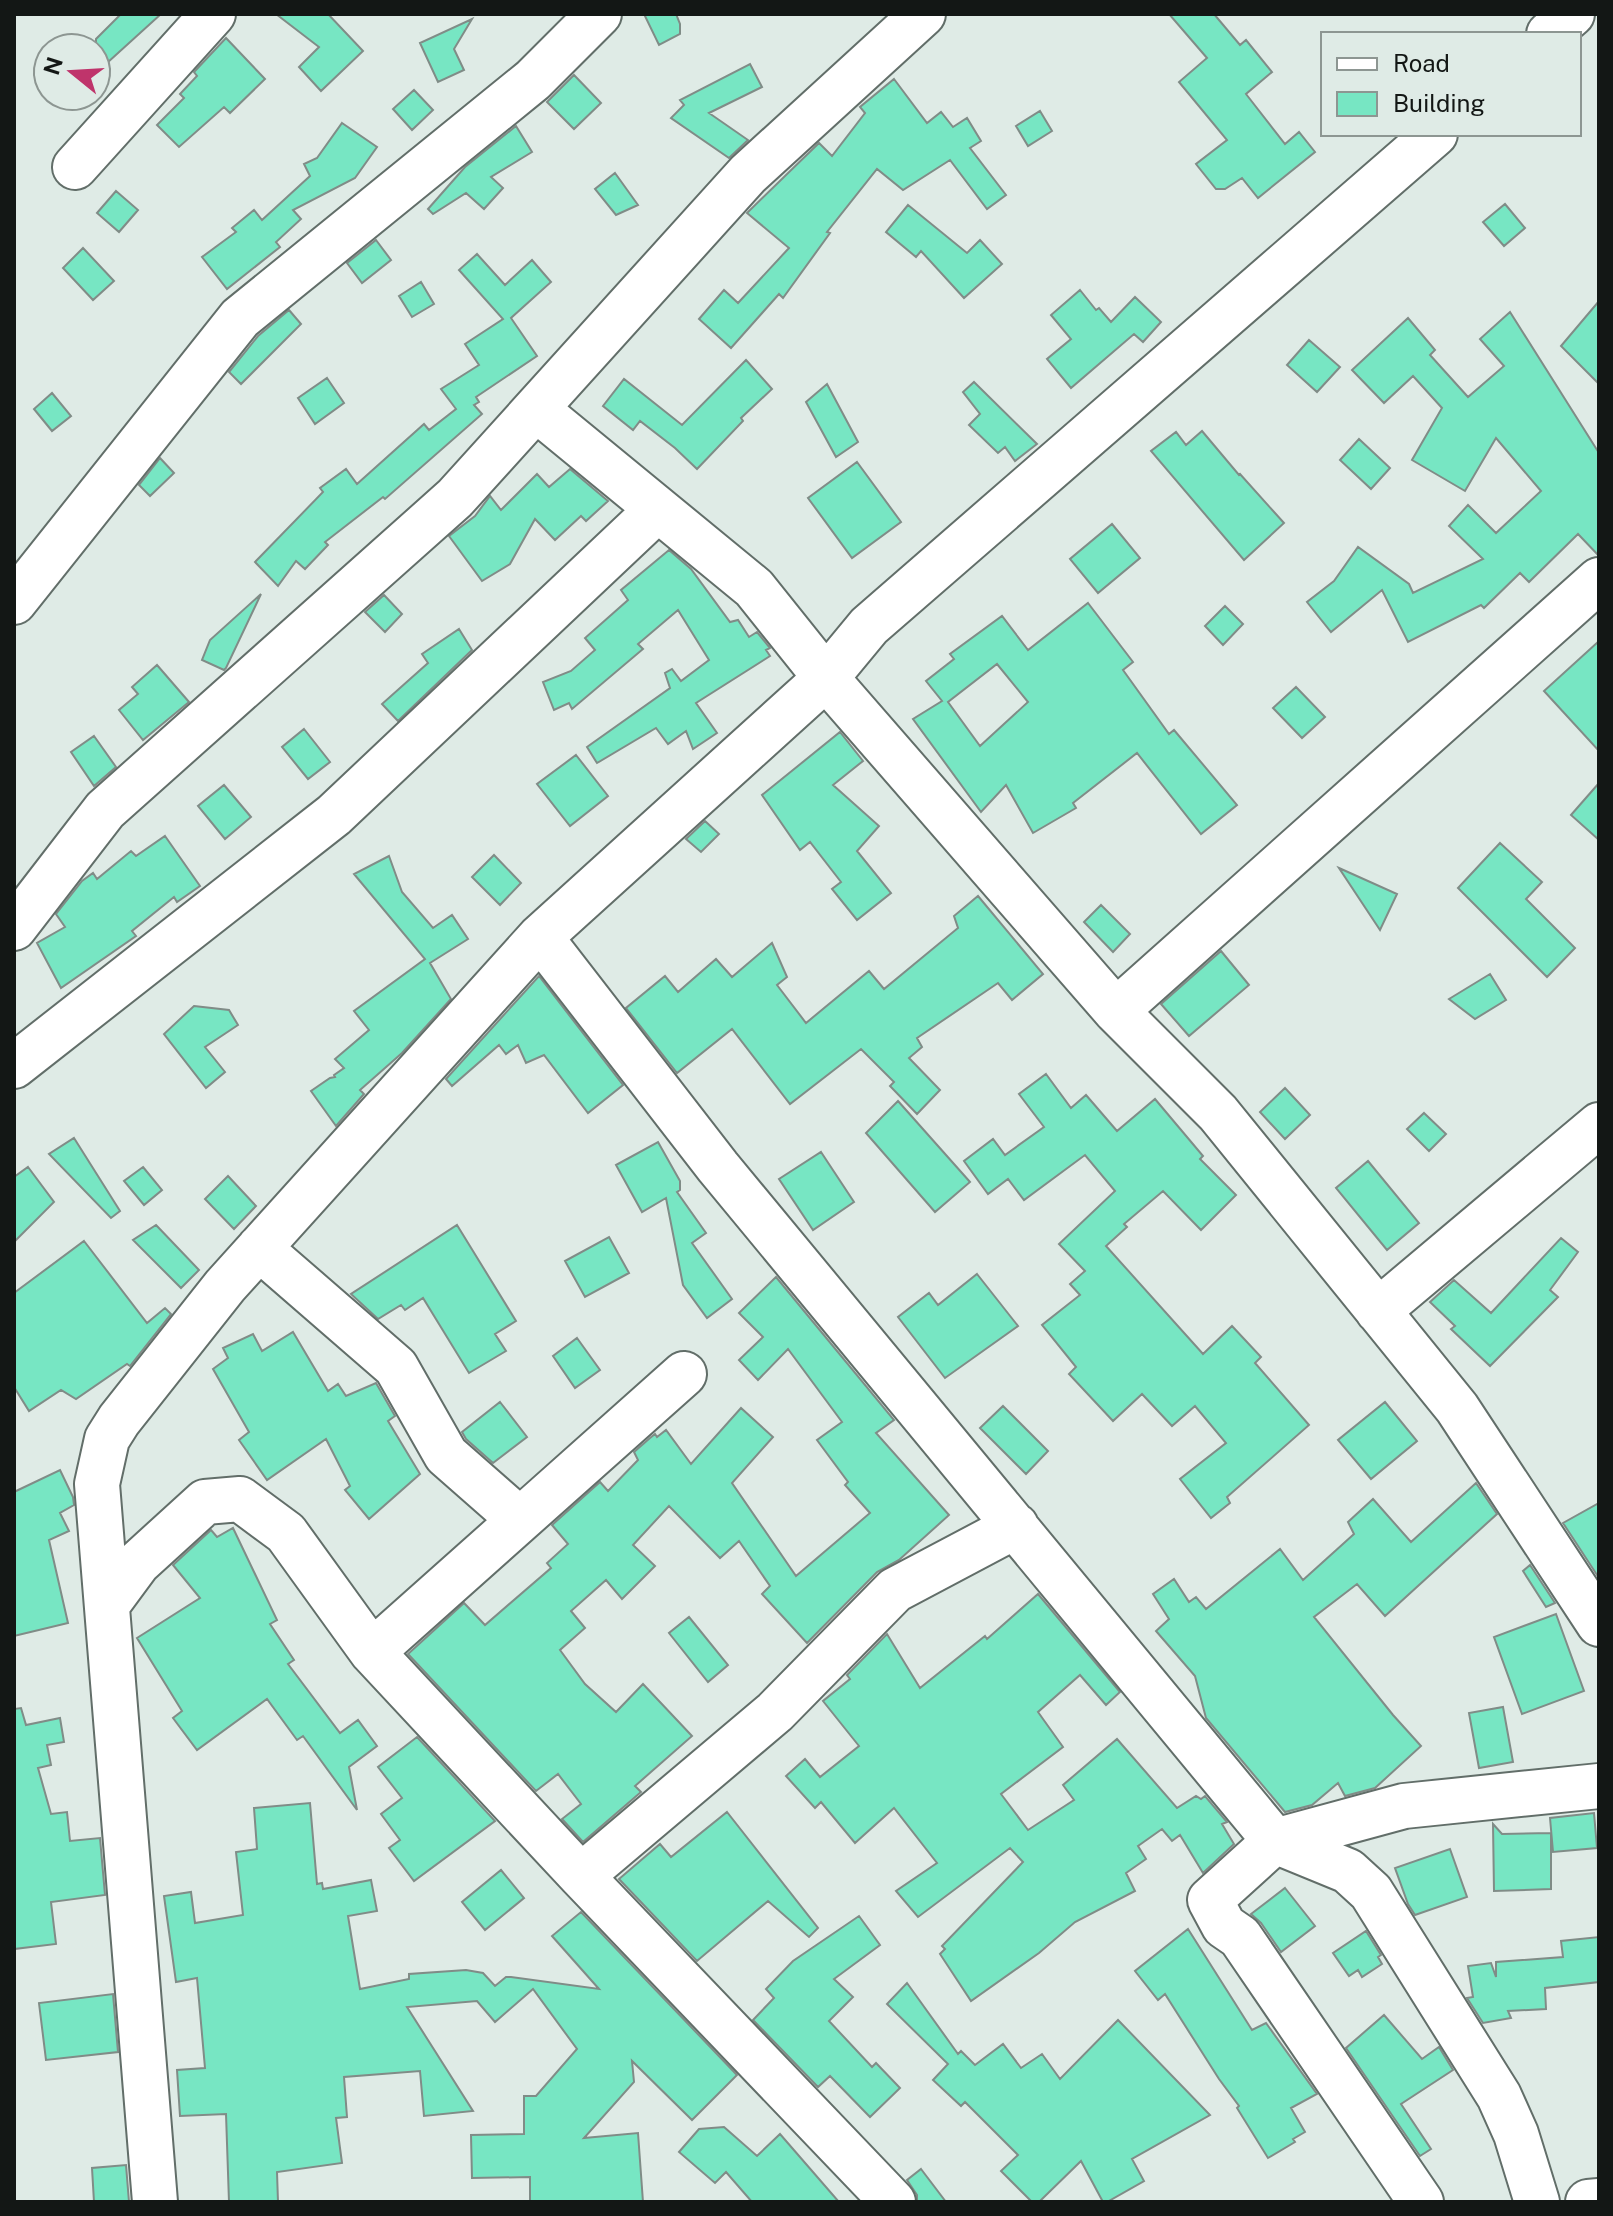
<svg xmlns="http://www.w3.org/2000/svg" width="1613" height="2216" font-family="'Public Sans',sans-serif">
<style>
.building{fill:#77e6c3;stroke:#808c87;stroke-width:2;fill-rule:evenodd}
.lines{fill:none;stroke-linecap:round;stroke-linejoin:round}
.minor-casing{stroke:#626e69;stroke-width:48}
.minor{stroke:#fff;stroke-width:44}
</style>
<rect width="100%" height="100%" fill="#dfebe6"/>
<!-- building -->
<path class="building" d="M121,14H161L96,73V39Z
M276,14H328L363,51L321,91L299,67L319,47Z
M644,14H676L680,24V34L659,45Z
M1169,14H1214L1240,45L1246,40L1272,72L1246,94L1285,144L1299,132L1315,152L1258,198L1242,178L1225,189H1216L1196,164L1227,140L1179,82L1207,58Z
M472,19L454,49L464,70L438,82L420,43Z
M226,38L265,79L230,113L224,107L179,147L157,125L184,98L180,94L197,76L194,72Z
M750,64L762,87L709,113L748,140L729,158L671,118L684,105L680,100Z
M574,75L601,103L574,129L547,102Z
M894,79L927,123L941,112L953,127L967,118L981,141L970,148L1006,195L987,209L950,160L903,190L877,169L827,232L830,233L783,298L779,294L731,348L699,319L724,290L738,303L789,248L747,213L819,143L832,156L865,113L860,107Z
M414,90L433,110L412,130L393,109Z
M1040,111L1052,131L1028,146L1016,126Z
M342,123L377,147L355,178L293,210L301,219L276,242L280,247L227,289L202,257L236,232L232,228L254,210L262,220L310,176L304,164L317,158Z
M516,126L532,152L491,177L503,188L484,209L466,193L433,214L428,209L465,167Z
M615,173L638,205L616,215L595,189Z
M116,191L138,210L119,232L97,213Z
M1505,204L1525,228L1504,246L1483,222Z
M908,205L967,253L980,240L1002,264L964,298L921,251L916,257L886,232Z
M376,240L391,260L362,283L347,263Z
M83,248L114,281L93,300L63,268Z
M477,254L505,285L532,260L551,282L511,318L537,356L476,397L479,402L474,405L482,414L385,499L383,497L325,542L328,545L305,569L296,561L278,586L255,562L323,492L320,488L346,469L357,484L424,424L429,430L456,409L441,389L479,365L465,344L503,319L459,270Z
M421,282L434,304L412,317L399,296Z
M1080,290L1096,310L1099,308L1111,322L1135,297L1161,322L1143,342L1134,334L1071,388L1047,359L1071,339L1051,315Z
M1599,301V384L1561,346Z
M289,310L301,324L241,384L229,372L258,336Z
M1510,312L1599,453V556L1578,534L1529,582L1520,573L1484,608L1481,605L1408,642L1382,590L1331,632L1307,602L1334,581L1358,547L1409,584L1413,593L1483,559L1449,526L1468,505L1496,533L1541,491L1496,438L1465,491L1412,460L1442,408L1413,376L1384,403L1352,370L1408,318L1435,350L1430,355L1468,397L1504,366L1480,339Z
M1309,340L1340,367L1317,392L1287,365Z
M746,360L772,389L741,418L743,421L697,469L675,448L640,421L633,430L603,406L624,379L682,425Z
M327,378L344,403L315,424L298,398Z
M974,382L1037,444L1015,461L1005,447L998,453L969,425L980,414L963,392Z
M827,384L858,442L836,457L806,402Z
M52,393L71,416L52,431L34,409Z
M1202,431L1239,475L1240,474L1284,523L1244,560L1151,451L1176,432L1186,445Z
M1359,439L1390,468L1371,489L1340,460Z
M160,458L174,473L150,496L139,485Z
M857,462L901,522L852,558L808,498Z
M570,469L608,501L586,521L581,516L555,540L535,519L510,564L482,581L449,536L475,516L490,496L501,510L537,474L549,487Z
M1112,524L1140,558L1098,593L1070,559Z
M669,550L691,569L730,622L738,620L749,637L757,632L770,648L766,650L770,656L696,703L717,733L693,749L686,731L668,744L656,728L597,763L587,747L670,688L665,673L672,669L681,681L709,660L678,610L638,644L643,649L572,709L569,703L554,710L543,682L571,671L595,650L585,638L628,600L621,590Z
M261,594L226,668L224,670L202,660L210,640Z
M384,595L402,614L385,632L365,612Z
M1088,603L1133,662L1123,670L1169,734L1174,730L1237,805L1201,834L1137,753L1073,803L1076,808L1033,833L1006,785L981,812L913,719L942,701L926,681L954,659L950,654L1002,616L1028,650ZM997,664L1028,702L980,746L948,702Z
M1225,606L1243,624L1223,645L1205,626Z
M459,629L472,650L398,721L382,704L428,663L422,654Z
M1599,641V751L1544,691Z
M157,665L189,702L143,740L119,710L138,694L132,687Z
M1296,687L1325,717L1302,738L1273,708Z
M304,729L330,762L308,779L282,747Z
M840,732L863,761L833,785L879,826L857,851L891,893L857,920L832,889L841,882L810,842L800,850L762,795Z
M94,736L116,767L94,786L71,752Z
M576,755L608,796L570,826L537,784Z
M1599,783V840L1571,815Z
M224,785L251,817L225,839L198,806Z
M705,821L719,834L701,852L686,839Z
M165,836L200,886L177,902L174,897L132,931L136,936L61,988L37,943L65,927L56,914L82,881L93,873L97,879L131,851L136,856Z
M1500,843L1542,882L1526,899L1575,948L1547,977L1458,888Z
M494,855L521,883L500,905L472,877Z
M389,856L402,892L433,928L452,915L468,939L430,963L451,999L402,1053L360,1090L364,1094L336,1126L311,1091L330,1078L335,1077L334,1075L344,1068L335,1059L369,1030L354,1011L425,959L354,874Z
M1339,868L1397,894L1380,930Z
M978,896L1043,974L1012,1000L998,983L917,1038L922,1047L909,1058L940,1090L917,1114L890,1086L894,1082L861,1049L790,1104L732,1029L677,1073L626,1008L665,976L678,992L716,959L732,977L772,943L787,977L777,985L806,1023L869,971L884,989L958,928L954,916Z
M1101,905L1130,934L1113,952L1084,922Z
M1221,951L1249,985L1189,1036L1161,1004Z
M1490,974L1506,1000L1475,1019L1449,999Z
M539,976L623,1085L588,1113L544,1055L526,1063L518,1045L506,1054L499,1045L452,1086L446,1079Z
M194,1006L229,1010L238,1025L205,1047L225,1072L206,1088L164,1034Z
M1046,1074L1071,1108L1086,1095L1117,1131L1155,1099L1203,1156L1200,1159L1236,1195L1201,1230L1163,1191L1124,1224L1127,1227L1106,1246L1203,1354L1232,1326L1261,1357L1255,1363L1309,1425L1227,1497L1230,1503L1211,1518L1180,1479L1226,1443L1195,1406L1172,1426L1142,1394L1113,1421L1069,1374L1076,1367L1042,1325L1080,1295L1070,1284L1085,1271L1059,1244L1115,1191L1085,1155L1024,1200L1008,1179L988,1194L964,1161L993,1139L1005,1155L1044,1127L1019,1094Z
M1285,1088L1310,1115L1285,1139L1260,1112Z
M898,1101L970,1182L935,1212L866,1133Z
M1424,1113L1446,1134L1429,1151L1407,1129Z
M74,1138L120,1211L111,1218L49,1154Z
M658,1142L680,1181V1190L677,1192L706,1233L692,1243L732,1299L707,1318L683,1285L666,1198L642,1212L616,1165Z
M821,1152L854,1202L813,1230L779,1179Z
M1368,1161L1419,1223L1387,1250L1336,1188Z
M28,1167L54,1202L14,1242V1177Z
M143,1167L162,1190L144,1205L124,1181Z
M228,1176L256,1206L234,1229L205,1199Z
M156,1225L199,1270L181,1288L133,1240Z
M457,1225L516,1321L495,1334L506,1351L469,1373L423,1298L405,1310L401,1305L378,1319L351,1294Z
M609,1237L629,1273L585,1297L565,1261Z
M1561,1238L1578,1252L1550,1290L1558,1297L1490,1366L1451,1329L1455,1326L1430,1302L1454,1280L1491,1313Z
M84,1241L147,1323L165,1308L171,1314L130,1366L127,1364L76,1399L61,1390L29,1411L14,1387V1293Z
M977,1274L1018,1326L945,1378L898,1317L929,1293L938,1305Z
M776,1277L894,1420L876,1433L949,1515L899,1560L877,1572L807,1643L762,1594L770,1586L739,1541L720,1558L669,1506L633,1545L655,1566L622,1599L606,1580L571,1611L585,1628L560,1650L585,1684L616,1712L643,1684L692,1736L635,1786L641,1792L583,1842L562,1819L581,1804L558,1774L536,1791L408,1654L464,1603L485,1625L551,1568L547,1563L568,1544L552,1525L600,1482L608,1491L638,1460L634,1452L650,1438L655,1434L657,1437L666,1430L691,1464L741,1408L773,1437L732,1483L796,1576L870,1513L845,1485L848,1482L817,1440L842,1422L788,1349L758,1380L739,1360L763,1337L739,1313Z
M293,1332L328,1391L338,1384L346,1396L376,1383L395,1416L388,1421L420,1474L369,1519L345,1490L350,1486L326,1439L267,1480L239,1440L249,1432L213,1369L228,1358L223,1348L253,1334L262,1351Z
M577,1338L600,1370L575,1388L553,1356Z
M500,1402L527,1437L493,1463L466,1439L462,1432Z
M1385,1402L1417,1441L1371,1479L1338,1440Z
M1003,1406L1048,1451L1026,1474L980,1428Z
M60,1470L73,1497L74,1505L60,1513L69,1531L49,1540L68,1623L14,1636V1492Z
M1476,1483L1497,1514L1385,1616L1357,1584L1314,1617L1393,1715L1421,1746L1375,1788L1345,1796L1338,1783L1312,1805L1285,1812L1206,1718L1195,1676L1156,1631L1169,1619L1153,1594L1174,1579L1189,1602L1196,1597L1206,1609L1280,1549L1303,1580L1354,1534L1348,1522L1373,1499L1411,1542Z
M1599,1503V1578L1563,1523Z
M233,1528L277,1620L270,1624L294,1660L288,1664L340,1733L358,1720L377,1746L349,1767L357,1810L303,1736L297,1740L267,1699L197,1750L173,1718L182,1711L137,1638L200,1598L173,1565L211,1530L217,1537Z
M1530,1565L1555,1603L1546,1607L1523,1571Z
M1038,1594L1120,1692L1106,1705L1080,1675L1038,1712L1063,1747L1001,1794L1028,1830L1074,1800L1063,1785L1117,1739L1177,1808L1196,1796L1201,1799L1205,1796L1227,1822L1222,1824L1234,1844L1203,1873L1180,1835L1172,1841L1162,1829L1138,1846L1146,1859L1126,1873L1135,1891L1075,1922L1039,1953L971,2001L940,1954L945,1949L942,1946L1023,1862L1010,1848L918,1917L896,1891L937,1863L894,1808L855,1843L821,1802L815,1808L786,1776L805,1759L820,1777L859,1746L823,1701L850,1679L847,1675L887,1634L920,1688L985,1636L987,1639Z
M1556,1614L1584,1691L1522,1714L1494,1637Z
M689,1617L728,1665L708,1682L669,1633Z
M1503,1707L1513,1762L1479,1768L1469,1713Z
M21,1708L26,1725L60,1718L64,1742L47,1745L51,1765L38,1768L51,1814L67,1812L70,1841L100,1838L105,1895L51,1902L56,1944L14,1949V1709Z
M417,1737L495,1821L414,1881L389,1848L400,1840L381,1814L402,1798L378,1767Z
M310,1803L317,1884L322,1883L323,1889L371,1880L377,1911L348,1916L360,1989L409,1979V1974L466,1970L483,1973L495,1986L506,1977H511L599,1989L552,1936L581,1912L737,2075L692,2120L632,2061L634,2082L584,2138L638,2133L643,2202H530V2177L472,2178L471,2135L524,2134V2096H536L577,2049L533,1989L495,2022L477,2001L407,2007L473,2111L424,2116L420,2071L344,2077L347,2117L336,2118L342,2163L277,2172L278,2202H229L226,2114L180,2116L177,2070L205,2068L197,1978L176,1982L164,1896L191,1892L195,1923L243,1915L236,1852L257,1849L254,1808Z
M727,1812L818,1928L809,1937L768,1901L697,1961L619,1879L660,1844L671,1857Z
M1594,1813L1597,1848L1553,1852L1550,1818Z
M1493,1824L1502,1834L1551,1833V1889L1494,1891Z
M1450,1849L1467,1897L1415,1915L1408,1904L1395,1868Z
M501,1870L524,1898L485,1930L462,1902Z
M1285,1888L1315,1926L1281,1952L1261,1923L1251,1914Z
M859,1916L880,1945L834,1979L853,1997L829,2021L872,2067L876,2063L900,2088L870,2117L830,2076L818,2087L753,2020L774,1998L766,1989L793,1961Z
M1188,1929L1252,2030L1266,2023L1317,2094L1291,2108L1305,2132L1293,2139L1295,2142L1268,2158L1237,2108L1239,2106L1219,2079L1165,1994L1158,2000L1135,1971Z
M1366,1931L1381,1955L1378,1957L1382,1964L1362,1977L1358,1970L1349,1976L1333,1953Z
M1599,1937V1982L1545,1988L1546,2009L1508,2011L1511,2018L1483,2023L1467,1998L1473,1997L1468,1966L1491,1963L1496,1977V1962L1563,1957L1561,1941Z
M907,1983L958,2054L961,2051L975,2065L1003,2044L1021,2068L1042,2054L1060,2079L1118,2020L1210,2115L1132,2159L1144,2181L1107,2202H1103L1081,2161L1039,2202H1032L1001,2171L1018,2155L965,2102L961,2106L933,2080L948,2064L887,2004Z
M113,1994L118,2052L46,2060L39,2003Z
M1384,2015L1422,2059L1439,2047L1453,2070L1401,2104L1431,2149L1420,2156L1346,2048Z
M724,2127L757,2156L780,2134L839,2202H752L726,2172L715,2183L679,2152L699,2129Z
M126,2165L129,2202H94L92,2168Z
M921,2169L946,2202H917V2195L907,2180Z"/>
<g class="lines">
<!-- minor casing -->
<g class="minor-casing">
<path id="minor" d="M1549,34L1572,14
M75,167L213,14
M536,409L754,588L826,678L1116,1011L1218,1113L1457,1408L1599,1624
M14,602L240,318L533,80L599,14
M14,928L105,810L455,498L748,174L923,14
M540,937L718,1167L1275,1841L1348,1871L1371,1892L1499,2096L1516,2134L1537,2202
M1116,1011L1599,580
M14,1066L334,815L657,510
M259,1248L396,1367L446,1455L520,1520
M1378,1311L1599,1125
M107,1605L138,1563L205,1502L240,1499L286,1533L372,1652L581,1876L893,2202
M372,1652L684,1374
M581,1876L775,1712L895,1590L1016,1526
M155,2202L97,1484L107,1439L119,1420L225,1286L540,937L826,678L869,626L1435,134
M1421,2202L1240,1937L1224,1926L1210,1900L1275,1841L1404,1806L1599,1786
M1588,2202L1599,2201"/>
</g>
<!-- minor -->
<use href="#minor" class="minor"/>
</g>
<!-- border -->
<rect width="1613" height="2216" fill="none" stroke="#131715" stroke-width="32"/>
<!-- legend -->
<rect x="1321" y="32" width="260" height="104" fill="#dfebe6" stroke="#8d9692" stroke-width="2"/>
<rect x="1337" y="58" width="40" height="12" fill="#ffffff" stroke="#8d9692" stroke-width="2"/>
<text x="1393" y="72" font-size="24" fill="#131715">Road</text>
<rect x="1337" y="92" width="40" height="24" fill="#77e6c3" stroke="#8d9692" stroke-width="2"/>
<text x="1393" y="112" font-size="24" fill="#131715">Building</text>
<!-- north arrow -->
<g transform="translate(72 72) rotate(288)"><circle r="38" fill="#dfebe6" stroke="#8d9692" stroke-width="2"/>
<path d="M0-6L14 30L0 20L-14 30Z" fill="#bf346b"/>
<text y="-12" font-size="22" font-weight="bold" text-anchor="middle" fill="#131715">N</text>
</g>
</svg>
